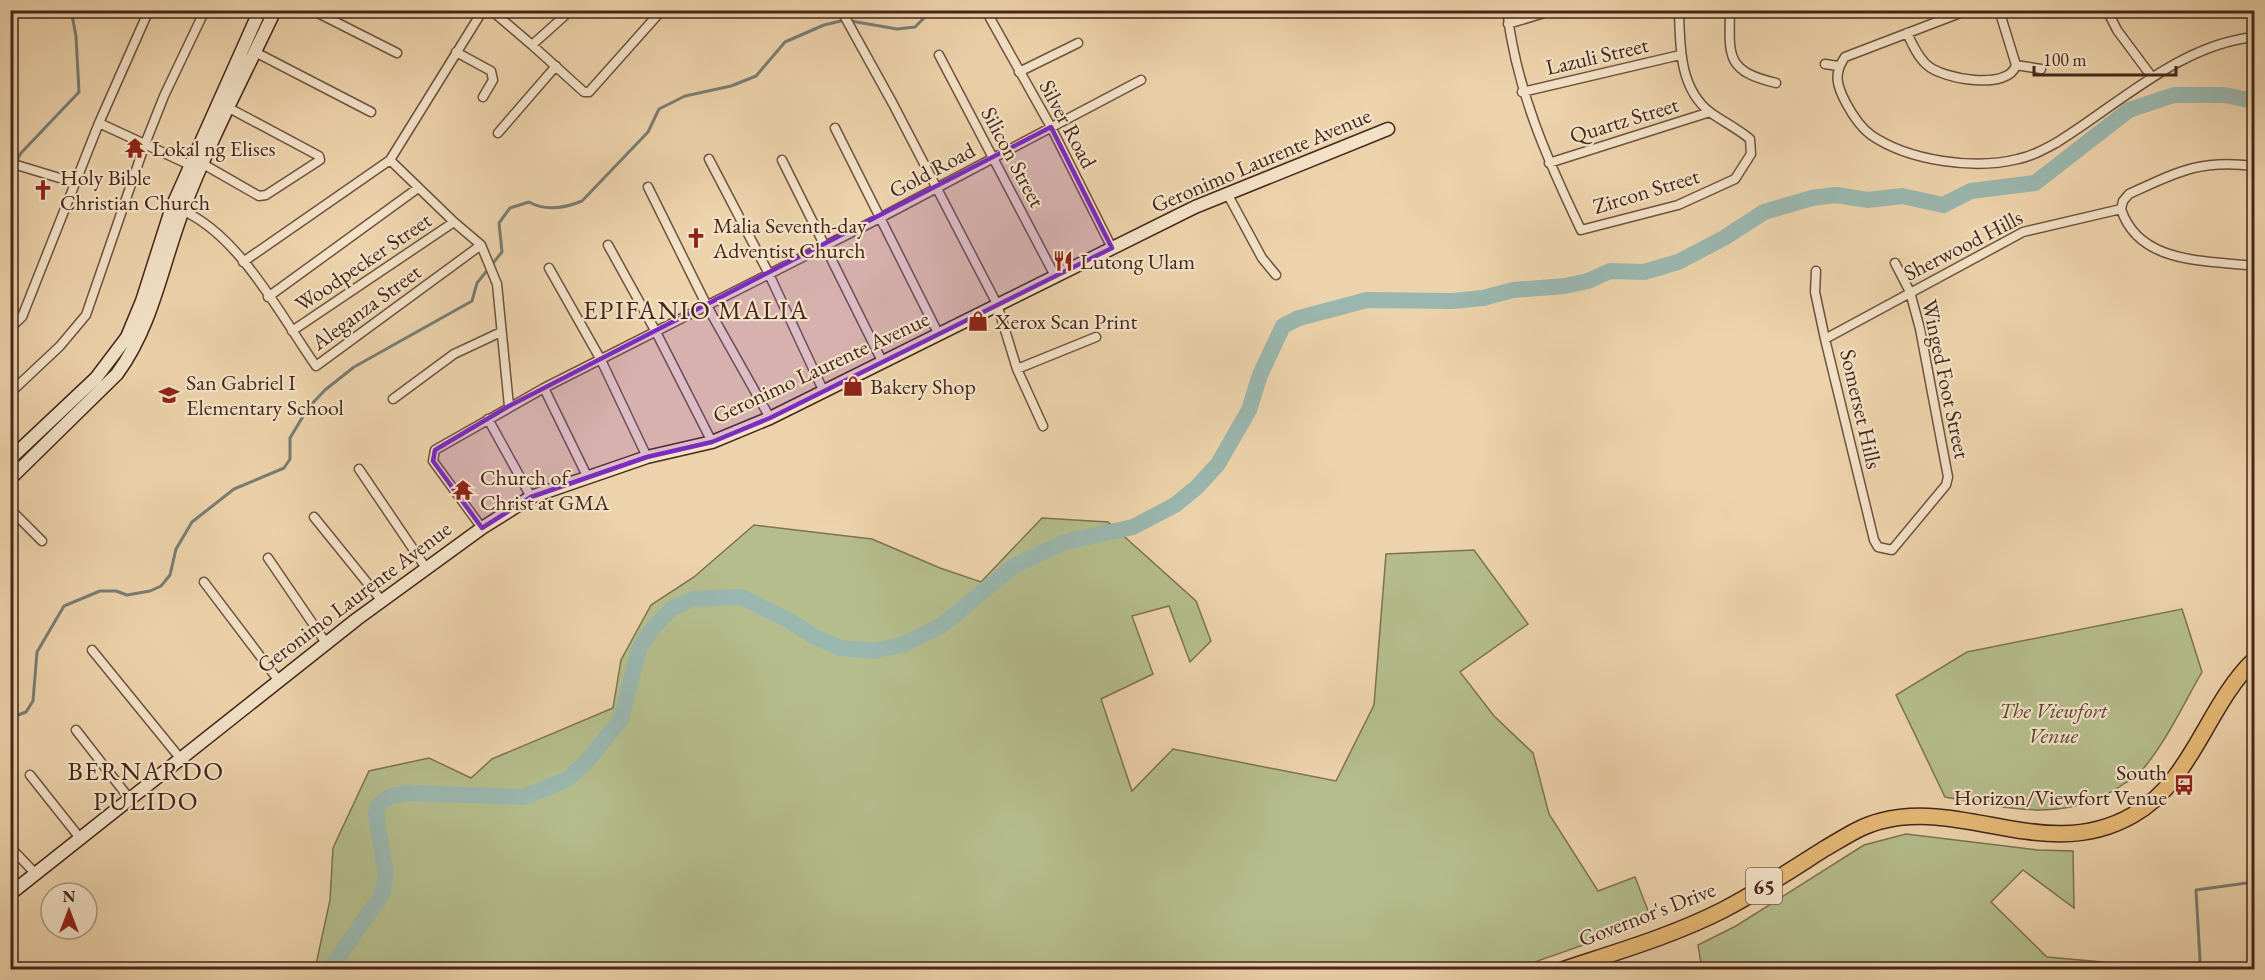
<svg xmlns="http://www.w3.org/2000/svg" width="2265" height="980" font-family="'EB Garamond',serif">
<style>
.green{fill:#b5bd8c;stroke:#7d7254;stroke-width:1.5}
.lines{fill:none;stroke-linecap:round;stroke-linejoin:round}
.stream{stroke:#787d74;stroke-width:3}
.river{stroke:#9ab7af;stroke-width:16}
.street-casing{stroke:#6f513f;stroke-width:11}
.secondary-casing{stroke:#45261b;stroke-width:15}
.highway-casing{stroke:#45261b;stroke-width:18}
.street{stroke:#f3e2c8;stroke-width:8}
.secondary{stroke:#f3e2c8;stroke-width:12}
.highway{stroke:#e6ba76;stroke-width:15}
.marked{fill:#7b2cbf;fill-opacity:0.2;stroke:#7b2cbf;stroke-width:4.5;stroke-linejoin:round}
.labels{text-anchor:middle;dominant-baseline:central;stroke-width:4.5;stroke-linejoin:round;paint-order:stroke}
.shield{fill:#f3e2c8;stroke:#795e4f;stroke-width:1.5}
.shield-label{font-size:21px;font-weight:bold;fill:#45261b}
.street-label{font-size:22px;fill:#45261b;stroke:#f3e2c8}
.poi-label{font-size:22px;fill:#45261b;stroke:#f3e2c8;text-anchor:start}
.park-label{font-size:22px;font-style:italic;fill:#5b4432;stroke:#f3e2c8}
.quarter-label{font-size:26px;letter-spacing:1.5px;fill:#45261b;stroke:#f3e2c8}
</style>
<rect width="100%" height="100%" fill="#edd3ab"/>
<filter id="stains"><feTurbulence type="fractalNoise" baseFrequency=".00333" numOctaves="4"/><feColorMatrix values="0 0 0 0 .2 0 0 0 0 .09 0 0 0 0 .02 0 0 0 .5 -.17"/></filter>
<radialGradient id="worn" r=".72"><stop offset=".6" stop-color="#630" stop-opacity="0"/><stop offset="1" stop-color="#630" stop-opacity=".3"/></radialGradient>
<!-- green -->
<path class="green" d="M1042,518L1108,522L1196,601L1211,641L1190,662L1169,606L1132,616L1153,674L1101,699L1132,791L1173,749L1336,781L1374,705L1386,554L1474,550L1528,624L1460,672L1494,716L1533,753L1549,814L1598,891L1635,877L1652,921L1512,970L315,969L330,900L333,848L369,771L429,758L471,778L492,759L613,708L621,660L651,605L694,577L754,525L872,539L940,568L981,582Z
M2182,609L2202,672C2183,705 2167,740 2143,769C2138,775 2131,779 2125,783C2068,825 2009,808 1945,797L1896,695L1967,652Z
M1906,834L2038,850L2073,851L2074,908L2023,870L1991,902L2047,957L2102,962L2097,969H1702L1698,945L1736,926L1864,845Z"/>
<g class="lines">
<!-- stream -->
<path class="stream" d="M10,173L21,153L79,92L76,36L71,10
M10,718L26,712L33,701L37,652L64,606L100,591H116L127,595L150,591L161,586L170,575L176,549L192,522L234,489L284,468L290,459V438L308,408L325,390L354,367L472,301L477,283L502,252L499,223L510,208L529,202C545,211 565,208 582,201L648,132L659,109L685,96L731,86L756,76L785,42L824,25L845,20L897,29L915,27L925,17L926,10
M2196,970L2200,960L2196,890L2254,882"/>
<!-- river -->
<path class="river" d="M329,970L382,895L386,876L376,814L378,805L391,796L409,793L524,797L568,779L587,761L621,719L639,649L653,628L671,609L693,599L741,597L790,621L813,636L840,648L874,651L904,644L941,626L1014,566L1039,554L1065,542L1133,527L1175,505L1197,487L1218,464L1249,410L1260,375L1283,326L1299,318L1367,300L1452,301L1483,298L1513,290L1565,286L1588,281L1610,271L1644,272L1678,262L1724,238L1764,212L1812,198L1836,195L1868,200L1902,196L1943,205L1971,191L2035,183L2129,110L2174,95H2224L2254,101"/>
<!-- street casing -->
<g class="street-casing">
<path id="street" d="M312,10L397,53
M491,10L532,45
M571,10L532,45L584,92H589L662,10
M578,10H581
M841,10L893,104L997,304L1017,369L1043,426
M1507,10C1516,89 1547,159 1581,230L1678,205L1735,179L1751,154L1750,139C1738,129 1724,122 1711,113C1679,89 1680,46 1679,10
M1730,10C1729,57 1726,71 1776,83
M1968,10L1845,57C1833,74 1837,86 1846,103C1853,116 1860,127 1871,135C1909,161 1974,170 2018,159C2032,156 2043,150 2056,143C2118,105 2179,45 2254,37
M2107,10L2117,30L2152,77
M990,18L1051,127L1112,248
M1508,24L1554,10
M1907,33C1912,44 1918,57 1927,65C1942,79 2009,91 2016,65L1999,10
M255,52L371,112
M456,52L491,71L493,80L483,97
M939,55L1055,276
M1825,64L1838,66
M2016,65L2041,69
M1019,72L1078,43
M1522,92L1680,55
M99,123L190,165L203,164L259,196L266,195L320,160L319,156L229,108
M835,128L939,335
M498,133L556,66
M709,159L768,272L823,390
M390,160L454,222L481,245L497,284L509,406
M782,160L883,363
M10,163L76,183
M1549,163L1710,112
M648,187L707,306L770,418
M1228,195L1262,258L1276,275
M179,209C239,233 280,315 316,366L481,245
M2121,209C2139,265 2207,260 2254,266
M2121,209L2123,201L2129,194C2177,172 2200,159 2254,166
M608,245L656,332L712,442
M243,262L390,160L483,10
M549,268L601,360L647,457
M1816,271L1815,292L1825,339L1874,540L1878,547L1892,550L1946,485L1948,477L1920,329L1910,292L1895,263
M268,297L418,188
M10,328L22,317L99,123L149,10
M292,331L454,222
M1825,339L2023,232L2121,209
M1017,369L1096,337
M544,388L587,476
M10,393L60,346L86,315L145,144L164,96L205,10
M393,399L454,354L501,332
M488,419L531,497
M359,469L426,568
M10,509L42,541
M314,517L382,601
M482,528L433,461L435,450L544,388L880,218L1141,80
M268,558L326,643
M204,582L279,681
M92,650L180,758
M76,730L129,798
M30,775L80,838
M10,847L36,874"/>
</g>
<!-- secondary casing -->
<g class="secondary-casing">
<path id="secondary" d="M10,459L96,378L127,337L142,301L172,207L260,10
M10,479L117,374C153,325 162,265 183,210C209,142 244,76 275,10
M10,894L357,619L482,528L531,497L647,457L712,442L770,418L1195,207L1388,129"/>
</g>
<!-- highway casing -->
<g class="highway-casing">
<path id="highway" d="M1562,970C1616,952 1672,936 1723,910C1758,892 1791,870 1824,849C1842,839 1860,826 1881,821C1966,799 2048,864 2133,815C2192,782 2207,705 2254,660"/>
</g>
<!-- street -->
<use href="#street" class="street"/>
<!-- secondary -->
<use href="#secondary" class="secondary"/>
<!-- highway -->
<use href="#highway" class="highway"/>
</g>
<!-- marked area -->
<path class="marked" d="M1051,127L1112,248L770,418L712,442L647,457L531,497L482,528L433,461L435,450L509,406Z"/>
<!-- icons -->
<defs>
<g id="temple-bare" transform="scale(1.62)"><path d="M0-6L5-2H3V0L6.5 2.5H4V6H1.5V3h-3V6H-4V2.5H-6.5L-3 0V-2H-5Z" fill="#8f2418" stroke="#f3e2c8" stroke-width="2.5" paint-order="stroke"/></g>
<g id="church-bare" transform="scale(1.62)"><path d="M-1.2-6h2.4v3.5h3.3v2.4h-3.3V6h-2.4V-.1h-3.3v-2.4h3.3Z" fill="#8f2418" stroke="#f3e2c8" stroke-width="2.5" paint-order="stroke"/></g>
<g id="restaurant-bare" transform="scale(1.62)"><path d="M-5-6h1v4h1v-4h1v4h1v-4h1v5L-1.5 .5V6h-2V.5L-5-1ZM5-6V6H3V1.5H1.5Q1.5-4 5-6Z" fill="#8f2418" stroke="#f3e2c8" stroke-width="2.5" paint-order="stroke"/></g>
<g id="shop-bare" transform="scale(1.62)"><path d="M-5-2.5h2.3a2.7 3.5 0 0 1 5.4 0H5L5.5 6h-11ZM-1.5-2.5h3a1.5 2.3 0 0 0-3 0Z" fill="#8f2418" stroke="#f3e2c8" stroke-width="2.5" paint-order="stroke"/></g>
<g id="school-bare" transform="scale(1.62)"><path d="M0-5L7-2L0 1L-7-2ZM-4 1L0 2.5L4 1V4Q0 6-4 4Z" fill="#8f2418" stroke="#f3e2c8" stroke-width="2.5" paint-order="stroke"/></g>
<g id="bus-bare" transform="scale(1.62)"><path d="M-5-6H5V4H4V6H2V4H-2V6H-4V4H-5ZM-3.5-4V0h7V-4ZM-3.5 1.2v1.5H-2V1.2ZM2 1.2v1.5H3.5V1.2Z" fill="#8f2418" stroke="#f3e2c8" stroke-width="2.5" paint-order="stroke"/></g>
</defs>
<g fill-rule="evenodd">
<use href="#temple-bare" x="135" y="148"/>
<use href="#church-bare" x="43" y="190"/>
<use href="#church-bare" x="696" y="238"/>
<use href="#restaurant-bare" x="1063" y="261"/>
<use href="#shop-bare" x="978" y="321"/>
<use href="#shop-bare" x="853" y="386"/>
<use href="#school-bare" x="169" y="395"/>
<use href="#temple-bare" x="463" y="490"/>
<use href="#bus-bare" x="2184" y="785"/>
</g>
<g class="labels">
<!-- shield labels -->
<rect class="shield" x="1746" y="868" width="36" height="36" rx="4.5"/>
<g class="shield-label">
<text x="1764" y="886">65</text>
</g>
<!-- street labels -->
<g class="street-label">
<text transform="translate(1597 56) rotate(-13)">Lazuli Street</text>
<text transform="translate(1624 120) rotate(-17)">Quartz Street</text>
<text transform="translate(1068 124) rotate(62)">Silver Road</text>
<text transform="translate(1013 157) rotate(62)">Silicon Street</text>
<text transform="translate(1261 160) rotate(-23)">Geronimo Laurente Avenue</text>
<text transform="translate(932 170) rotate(-28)">Gold Road</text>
<text transform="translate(1646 191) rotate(-17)">Zircon Street</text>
<text transform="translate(1963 245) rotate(-27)">Sherwood Hills</text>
<text transform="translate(363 262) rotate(-34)">Woodpecker Street</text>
<text transform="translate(366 307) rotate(-36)">Aleganza Street</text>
<text transform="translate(821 367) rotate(-25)">Geronimo Laurente Avenue</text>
<text transform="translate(1946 379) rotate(78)">Winged Foot Street</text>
<text transform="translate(1861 409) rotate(77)">Somerset Hills</text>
<text transform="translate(354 597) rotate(-37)">Geronimo Laurente Avenue</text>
<text transform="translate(1647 914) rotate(-21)">Governor's Drive</text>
</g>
<!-- poi labels -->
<g class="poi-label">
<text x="152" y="148">Lokal ng Elises</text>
<text x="60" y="177">Holy Bible<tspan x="60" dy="25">Christian Church</tspan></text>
<text x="713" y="225">Malia Seventh-day<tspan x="713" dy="25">Adventist Church</tspan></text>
<text x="1080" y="261">Lutong Ulam</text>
<text x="995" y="321">Xerox Scan Print</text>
<text x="186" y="382">San Gabriel I<tspan x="186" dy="25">Elementary School</tspan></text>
<text x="870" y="386">Bakery Shop</text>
<text x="480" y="477">Church of<tspan x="480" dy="25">Christ at GMA</tspan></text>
<text x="2167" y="772" text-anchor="end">South<tspan x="2167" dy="25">Horizon/Viewfort Venue</tspan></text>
</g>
<!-- park labels -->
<g class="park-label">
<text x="2053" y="710">The Viewfort<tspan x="2053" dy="25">Venue</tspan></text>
</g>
<!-- quarter labels -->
<g class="quarter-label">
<text x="696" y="310">EPIFANIO MALIA</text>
<text x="146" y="771">BERNARDO<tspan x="146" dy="30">PULIDO</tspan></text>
</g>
</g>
<!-- margin -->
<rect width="2265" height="980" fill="none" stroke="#edd3ab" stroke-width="36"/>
<rect x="12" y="12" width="2241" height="956" fill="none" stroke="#45261b" stroke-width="3"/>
<rect x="18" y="18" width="2229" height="944" fill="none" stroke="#45261b" stroke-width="1.5"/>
<!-- north arrow -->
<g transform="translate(69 911)"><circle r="28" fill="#f3e2c8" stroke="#ad9783" stroke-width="1.5"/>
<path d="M0-4.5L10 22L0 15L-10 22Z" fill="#8f2418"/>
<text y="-9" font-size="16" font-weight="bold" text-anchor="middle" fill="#45261b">N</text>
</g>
<!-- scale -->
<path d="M2034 66v9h142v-9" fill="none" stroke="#45261b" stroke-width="3"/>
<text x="2043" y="66" font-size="18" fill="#45261b" stroke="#f3e2c8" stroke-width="4.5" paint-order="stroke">100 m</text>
<rect width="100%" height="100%" filter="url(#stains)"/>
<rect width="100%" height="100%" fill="url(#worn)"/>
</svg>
